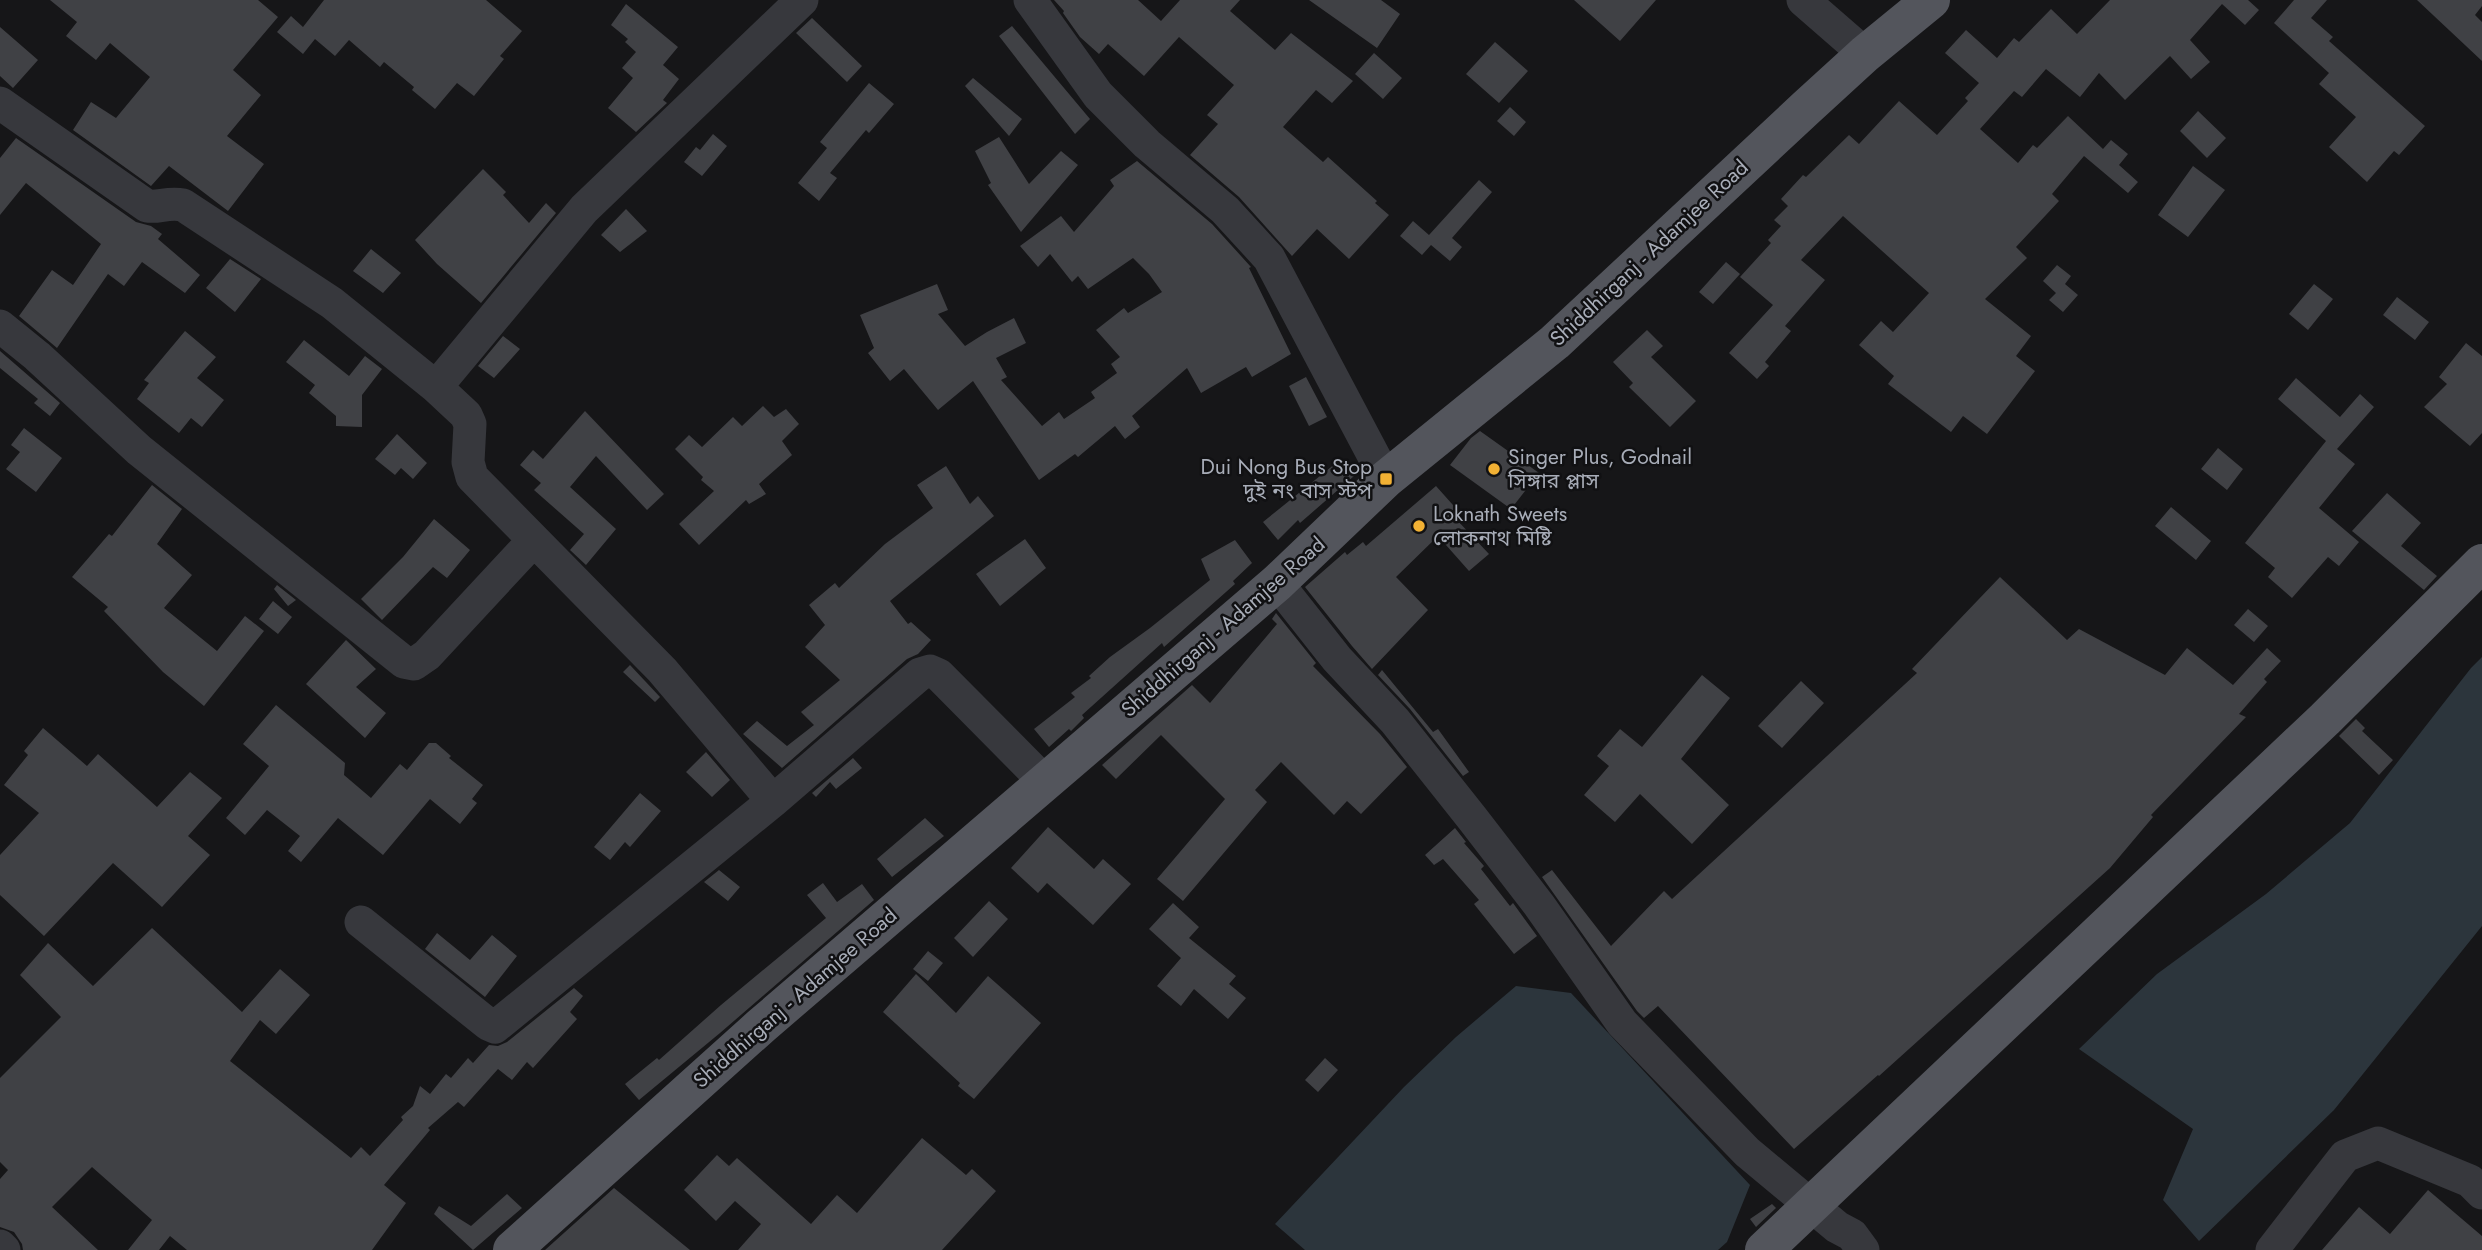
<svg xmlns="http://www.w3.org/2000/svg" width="2482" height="1250" font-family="Jost,'Noto Sans Bengali',sans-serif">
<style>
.water{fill:#2c353c}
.building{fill:#404145}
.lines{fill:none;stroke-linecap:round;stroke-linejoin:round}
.minor{stroke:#37383d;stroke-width:33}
.major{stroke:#53555c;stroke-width:38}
.poi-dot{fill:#f2b134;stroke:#111113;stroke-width:2.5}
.labels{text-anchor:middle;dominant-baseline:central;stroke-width:5;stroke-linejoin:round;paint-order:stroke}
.street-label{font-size:21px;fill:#a8adb8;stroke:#111113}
.poi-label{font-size:21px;fill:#a8adb8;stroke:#111113;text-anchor:start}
</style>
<rect width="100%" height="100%" fill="#161618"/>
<!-- water -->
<path class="water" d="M2482,657V926L2334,1110L2199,1241L2163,1200L2193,1129L2079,1049L2157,974L2266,894L2350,823L2471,668Z
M1516,986L1571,993L1750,1185L1727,1242L1718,1250H1305L1275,1224L1404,1087L1456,1037Z"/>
<!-- building -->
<path class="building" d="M50,0H258L278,17L233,70L261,95L227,136L264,164L228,211L169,166L151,186L73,130L91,102L116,118L150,77L110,43L96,60L66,36L77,22Z
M324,0H486L522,31L500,56L504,59L474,96L457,83L435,109L412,90L414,87L384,62L380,67L349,40L335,56L315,39L303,54L277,32L291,16L303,27Z
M1054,0H1138L1161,21L1180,0H1240L1230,11L1275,50L1291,33L1353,81L1332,103L1316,90L1283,127L1323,162L1328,157L1377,201L1375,203L1389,215L1349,259L1317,229L1292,256L1239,197L1190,155L1218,124L1207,115L1234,85L1179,37L1144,76L1108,44L1099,54L1080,37L1063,13L1064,11Z
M1309,0H1381L1400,14L1377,48Z
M1574,0H1656L1620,41Z
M2110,0H2248L2259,10L2245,25L2222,4L2190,40L2210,62L2191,79L2170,56L2125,100L2099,73L2080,97L2046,69L2022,97L2014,91L1980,129L2018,163L2033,145L2037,148L2068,116L2103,149L2111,140L2128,154L2119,165L2138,182L2128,193L2084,156L2052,194L2059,201L2016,247L2027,258L1985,299L2031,336L2016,356L2035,371L1987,434L1963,416L1951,432L1888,384L1894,376L1859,345L1881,321L1893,332L1929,293L1843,216L1801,260L1825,280L1785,326L1791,331L1765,362L1769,366L1757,379L1729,353L1773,305L1740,277L1771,243L1768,240L1781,226L1774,220L1788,206L1781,199L1803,175L1806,177L1849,135L1859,144L1899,101L1937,135L1968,101L1965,98L1979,83L1945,53L1966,30L1997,58L2014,38L2019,42L2051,9L2077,34Z
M2294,0H2327L2311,18L2333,37L2329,41L2425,126L2399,155L2394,151L2367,182L2329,147L2356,117L2319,84L2329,73L2274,23Z
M2417,0H2482V6L2475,15L2482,22V61Z
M626,4L678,47L663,65L679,79L663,100L667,103L636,132L608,108L633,78L622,68L636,52L625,42L628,39L611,25Z
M812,18L862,66L847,82L796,33Z
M1012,26L1090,119L1075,134L999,36Z
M0,27L38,60L13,88L0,76Z
M1495,42L1528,71L1499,103L1466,74Z
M1374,53L1402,78L1383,99L1355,74Z
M973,78L1022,119L1009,136L965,86Z
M869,83L894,104L869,133L866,130L830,173L837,178L819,201L798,183L827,148L820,142Z
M1510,107L1526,122L1514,136L1497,121Z
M2198,111L2226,138L2207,158L2180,131Z
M713,134L727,146L702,176L684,162L696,147L700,150Z
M999,137L1029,184L1061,151L1078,165L1021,232L988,185L991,183L975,151Z
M16,138L136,222L151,226L162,234L158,239L200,275L185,293L142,262L124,286L108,274L57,348L19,316L52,270L73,285L101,244L26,183L0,215V158Z
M1137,161L1212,224L1251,267L1249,268L1291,354L1252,377L1246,367L1201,393L1187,368L1132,416L1140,427L1125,439L1115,426L1078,457L1075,454L1039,480L973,381L938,410L904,369L890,381L868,353L874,348L860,315L937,284L948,310L938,314L965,346L987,332L1014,318L1026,343L996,358L1007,377L1001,380L1042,426L1059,412L1064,419L1095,398L1091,392L1117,373L1111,364L1120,357L1096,330L1124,308L1128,313L1162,292L1149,274L1133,258L1088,289L1078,276L1072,282L1050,254L1038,267L1020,246L1061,216L1074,232L1114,186L1110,180Z
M2193,166L2225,190L2188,237L2158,215Z
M483,169L506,192L503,195L529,223L546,203L556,213L481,303L437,264L415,240Z
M1479,180L1492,192L1452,238L1462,247L1450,261L1431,245L1422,255L1400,236L1413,221L1429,235Z
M626,209L647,231L620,252L601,235Z
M371,249L401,273L383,293L353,271Z
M230,259L261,279L235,312L206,288Z
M1726,262L1740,274L1713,304L1699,292Z
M2057,265L2071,276L2065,284L2078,295L2063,312L2049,300L2056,293L2043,281Z
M2314,284L2333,299L2308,330L2289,314Z
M2397,297L2429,322L2415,340L2383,315Z
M1647,330L1663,346L1651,357L1696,401L1670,427L1629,387L1633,383L1613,362Z
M185,331L216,357L197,378L224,400L202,427L191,418L179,433L137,399L149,383L144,380Z
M503,336L520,349L494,378L478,366Z
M304,340L349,376L365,356L382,369L362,395V427L336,426V416L309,393L315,385L286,362Z
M2466,343L2482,356V433L2470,446L2424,407L2447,384L2439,377Z
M0,351L60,403L50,416L34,403L38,399L0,368Z
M1306,377L1327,417L1309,426L1289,386Z
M2296,378L2340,417L2360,394L2374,407L2337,449L2355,464L2319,508L2359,542L2339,566L2328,557L2292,598L2268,577L2275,568L2245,543L2326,441L2278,399Z
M763,406L774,417L786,409L799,424L782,441L792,455L759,484L766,494L749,504L746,500L699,545L679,524L714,491L701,480L703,477L675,449L689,435L702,447L733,417L742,426Z
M585,411L664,494L647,510L596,456L570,487L616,529L586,565L570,550L584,534L534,490L541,483L520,465L533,450L543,459Z
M24,428L62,458L36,492L6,469L20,452L11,445Z
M1480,431L1539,473L1511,509L1450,465L1471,438Z
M397,434L427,463L413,479L401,468L395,475L375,459Z
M2218,448L2243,469L2227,490L2201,469Z
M1341,459L1354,476L1300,523L1298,520L1278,540L1263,522Z
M946,466L970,504L978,496L994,516L890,601L908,624L911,622L931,640L918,654L907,659L782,768L743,734L757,721L787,746L814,725L801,712L840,680L805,647L825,625L809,605L835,583L839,588L885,544L933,508L917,485Z
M152,485L182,509L157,544L192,575L164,608L217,651L245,616L264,631L204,706L163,672L104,611L108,607L72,577L109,534L112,536Z
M1436,486L1461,514L1456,519L1489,554L1469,571L1438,536L1396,577L1428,610L1372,669L1352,646L1305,587L1345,552L1347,555L1363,542L1366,546Z
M2387,493L2421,523L2401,546L2437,576L2424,590L2352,531Z
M2171,507L2211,541L2196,560L2155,526Z
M434,519L470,550L447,578L433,567L382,620L361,599L403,557Z
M1025,539L1046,568L1000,606L976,574Z
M1235,540L1252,563L1233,581L1235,584L1164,647L1162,643L1082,715L1084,718L1071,731L1069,729L1049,747L1034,729L1075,697L1071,693L1091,678L1089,676L1110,657L1150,628L1210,580L1201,559Z
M2000,577L2067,640L2079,629L2165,675L2187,648L2233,685L2267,648L2281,661L2264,679L2267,682L2239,714L2246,717L2151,815L2153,817L2110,868L1879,1076L1878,1075L1794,1149L1658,1006L1644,1018L1637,1011L1542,877L1552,870L1611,946L1664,891L1672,899L1917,673L1912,669Z
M277,585L296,600L288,606L274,589Z
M273,601L292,617L278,634L259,619Z
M2248,609L2268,626L2254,642L2234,625Z
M1276,613L1316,663L1313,666L1380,734L1407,767L1361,814L1347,801L1334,815L1281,762L1255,790L1267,802L1183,901L1157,879L1225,799L1161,735L1116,779L1102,765L1192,685L1210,703L1277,624L1272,619Z
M346,640L376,669L356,687L386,713L365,738L306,684Z
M630,665L660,697L655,702L623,672Z
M1382,670L1433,732L1438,729L1469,772L1463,776L1410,709L1378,675Z
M1702,675L1730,698L1681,759L1729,805L1692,844L1640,794L1615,822L1584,795L1609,766L1597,756L1620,729L1642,747Z
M1801,681L1824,703L1782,748L1758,726Z
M276,705L345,763L344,775L371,798L400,764L407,770L429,743H436L451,756L449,758L483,785L472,799L477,803L460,824L430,799L383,855L338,818L301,862L288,851L300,836L267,810L245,835L226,818L269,766L243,744Z
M2356,719L2365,728L2362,731L2393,760L2379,775L2339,736Z
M43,728L87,766L98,754L157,807L190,772L222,798L188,836L210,855L162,907L113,863L44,936L0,895V855L39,813L4,785L28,755L24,751Z
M706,752L730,780L712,797L686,772Z
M853,758L862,768L836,789L830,782L816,797L812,793Z
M640,793L661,811L630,847L625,842L610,860L594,847Z
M925,818L944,836L892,877L877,859Z
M1048,827L1094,869L1103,859L1131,884L1093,925L1047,883L1038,893L1011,868Z
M1455,828L1466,842L1464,843L1484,866L1481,869L1510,906L1513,903L1537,936L1514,954L1474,904L1479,900L1443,859L1434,865L1425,855Z
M719,870L740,887L728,901L704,882Z
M823,883L837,902L862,884L874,900L720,1033L639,1100L625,1084L657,1058L659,1060L721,1005L826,918L807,895Z
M989,901L1008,919L973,957L954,938Z
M1173,903L1199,927L1189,938L1236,976L1229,984L1246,998L1228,1019L1194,989L1181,1006L1157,986L1181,958L1149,929Z
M152,928L242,1012L280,969L310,995L276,1034L260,1020L230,1061L351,1158L361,1147L370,1156L403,1120L401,1117L413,1106L420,1086L430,1094L446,1074L451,1078L468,1058L473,1063L489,1045L498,1046L507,1042L574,988L583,996L570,1012L577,1019L533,1068L527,1062L512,1080L498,1069L464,1107L458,1102L428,1128L430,1130L384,1185L406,1203L372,1250H187L170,1236L159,1250H128L152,1220L92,1167L52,1207L98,1250H23L22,1244L14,1232L0,1227V1179L8,1170L0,1162V1078L61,1017L20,975L48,943L93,986Z
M437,933L470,960L492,935L517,956L485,997L425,949Z
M928,951L943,963L928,981L913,969Z
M916,974L956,1013L988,976L1041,1023L974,1099L958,1086L960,1083L883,1012Z
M1325,1058L1338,1070L1318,1092L1305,1080Z
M922,1138L966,1175L972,1169L996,1191L942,1250H738L761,1224L735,1201L716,1221L684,1190L717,1155L729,1166L737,1158L811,1224L837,1195L857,1213Z
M614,1188L690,1250H545Z
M2428,1190L2482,1236V1250H2322L2359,1207L2390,1234Z
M507,1194L522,1208L473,1250L434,1214L439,1206L471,1226Z
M1772,1204L1776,1208L1756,1227L1750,1219Z"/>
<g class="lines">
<!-- minor -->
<path class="minor" d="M1030,0L1098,95L1147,144L1225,210L1269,258L1386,479
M1803,0L1865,54
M0,103L147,206C159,208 167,202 183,205L332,303L436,387L466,415L470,424L468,462L472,477L662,670L773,801
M0,326L37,356L139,450L404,662L414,664L427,655L533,541
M436,387L584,209L802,0
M1277,583L1337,659L1395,721L1472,818L1539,905L1622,1023L1747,1152L1837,1227L1852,1235L1863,1250
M361,922L488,1024L495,1027L773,801L920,674L930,671L939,675L1045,782
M0,1246L4,1250
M2272,1250L2345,1156L2378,1143L2470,1181L2482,1193"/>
<!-- major -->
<path class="major" d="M512,1250L761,1026L1277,583L1386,479L1555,342L1807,107L1865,54L1931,0
M1764,1250L2325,719L2482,563"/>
</g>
<!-- markers -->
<g class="poi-dot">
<circle cx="1494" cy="469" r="7"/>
<rect x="1379" y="472" width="14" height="14" rx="3.5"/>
<circle cx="1419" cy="526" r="7"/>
</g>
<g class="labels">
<!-- street labels -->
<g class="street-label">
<text transform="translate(1649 253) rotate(-43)">Shiddhirganj - Adamjee Road</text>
<text transform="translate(1223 627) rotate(-41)">Shiddhirganj - Adamjee Road</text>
<text transform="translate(795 998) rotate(-41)">Shiddhirganj - Adamjee Road</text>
</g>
<!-- poi labels -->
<g class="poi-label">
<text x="1508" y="457">Singer Plus, Godnail<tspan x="1508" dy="24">সিঙ্গার প্লাস</tspan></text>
<text x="1372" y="467" text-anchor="end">Dui Nong Bus Stop<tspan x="1372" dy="24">দুই নং বাস স্টপ</tspan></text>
<text x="1433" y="514">Loknath Sweets<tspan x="1433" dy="24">লোকনাথ মিষ্টি</tspan></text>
</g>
</g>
</svg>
